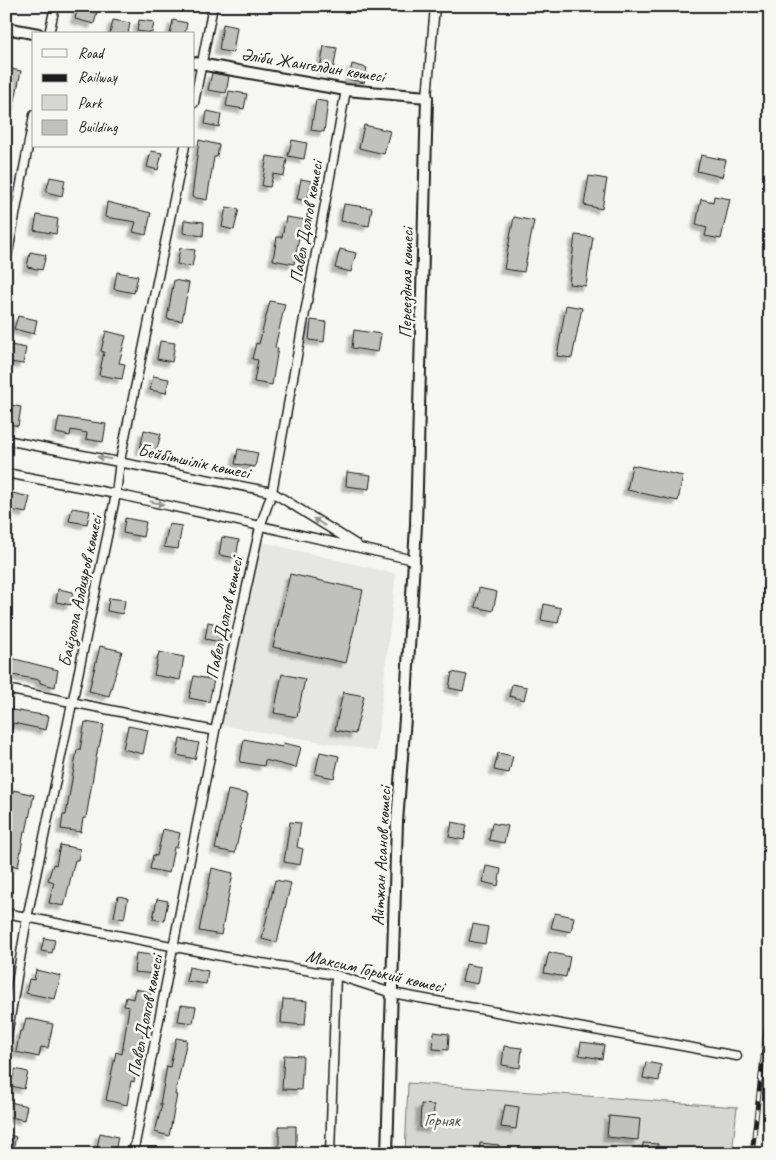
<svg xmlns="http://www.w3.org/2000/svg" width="776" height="1160" font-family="Caveat,sans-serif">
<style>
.built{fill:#e6e6e2}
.green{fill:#d6d6d2;stroke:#797977}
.building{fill:#c0c0bd;stroke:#1c1c1c;filter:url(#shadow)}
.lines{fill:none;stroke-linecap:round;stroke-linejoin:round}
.minor-casing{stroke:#1c1c1c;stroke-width:11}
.tertiary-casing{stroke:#1c1c1c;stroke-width:14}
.minor{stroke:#f6f6f2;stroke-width:8}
.tertiary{stroke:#f6f6f2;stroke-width:10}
.rail-casing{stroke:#1c1c1c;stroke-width:5}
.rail{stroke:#f6f6f2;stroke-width:3;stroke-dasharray:9;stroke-linecap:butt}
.oneway{fill:#949492}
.labels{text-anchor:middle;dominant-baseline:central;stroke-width:5;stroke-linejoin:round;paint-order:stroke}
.street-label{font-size:18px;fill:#1c1c1c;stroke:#f6f6f2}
.park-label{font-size:18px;fill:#545453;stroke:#f6f6f2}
</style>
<defs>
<filter id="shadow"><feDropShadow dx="-4.5" dy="4.5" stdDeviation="1" flood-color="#0004"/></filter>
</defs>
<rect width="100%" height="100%" fill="#f6f6f2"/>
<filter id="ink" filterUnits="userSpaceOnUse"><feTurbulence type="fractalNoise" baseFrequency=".02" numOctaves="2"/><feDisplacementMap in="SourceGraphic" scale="10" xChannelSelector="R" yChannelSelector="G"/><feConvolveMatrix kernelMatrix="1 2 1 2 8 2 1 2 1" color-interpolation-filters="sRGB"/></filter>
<g filter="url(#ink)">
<!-- built -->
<path class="built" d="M261,542L396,574L376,751L221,725Z"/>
<!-- green -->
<path class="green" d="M408,1083L737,1107L732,1154H405Z"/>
<!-- building -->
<path class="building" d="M78,6L98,8L94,24L75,19Z
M113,20L130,23L128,34H110Z
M139,20L154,22L152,33L137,31Z
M173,20L187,23L185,34H170Z
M223,24L237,27L233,53L219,50Z
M324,46L337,48L333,71L320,69Z
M352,64L367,68L364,83L349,79Z
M6,68L21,71L10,125L6,124Z
M212,73L229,76L226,93L208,90Z
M229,91L247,94L244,109L226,106Z
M316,100L328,102L324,132L311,130Z
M207,111L221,114L219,127L205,124Z
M364,125L390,131L384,154L359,148Z
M199,140L219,145L217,157H214L207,200L192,197Z
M292,140L307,143L304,159L288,156Z
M151,151L162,153L158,170L147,167Z
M701,155L726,160L722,177L697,171Z
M267,156L287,159L284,176L273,174L270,187L262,186Z
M589,176L607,179L602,209L584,205Z
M50,177L65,180L62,196L46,192Z
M301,179L312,181L307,201L297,199Z
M714,196L730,199L721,239L705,236L707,228L696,225L701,199L713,202Z
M107,202L151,213L146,235L133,232L136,222L105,217Z
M344,204L372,208L369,226L341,221Z
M226,207L239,209L234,230L222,227Z
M37,215L58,219L56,234L34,230Z
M286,217L306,220L303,233L300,232L294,264L273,260L277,237H282Z
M514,217L534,221L524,272L504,269Z
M184,220L204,222L203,236L183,233Z
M575,235L593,237L586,286L569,284Z
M180,248L195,250L192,267L177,264Z
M340,249L356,253L351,272L335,268Z
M30,252L46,255L42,270L27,267Z
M117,272L138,276L134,293L114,289Z
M174,280L189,283L182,321L167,319Z
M270,301L285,304L275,347L278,348L272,385L254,382L258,360L252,359L256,343L259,344Z
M566,305L582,308L572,358L557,356Z
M18,316L37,320L34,334L14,329Z
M311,320L326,322L324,342L309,340Z
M354,330L381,334L378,352L352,348Z
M106,331L126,336L119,363L125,364L122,379L99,375L104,352L101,351Z
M160,341L175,343L172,362L157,359Z
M11,345L26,348L23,364L9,362Z
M153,376L169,379L166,393L150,390Z
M6,404L21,407L18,426L6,423Z
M59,417L106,424L103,442L86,439L87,433L71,430L70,436L56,433Z
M144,430L161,434L156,452L140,450Z
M238,449L258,453L255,467L235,464Z
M632,465L683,476L678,501L627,490Z
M347,472L371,475L369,489L346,486Z
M8,492L30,497L26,513L6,509Z
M72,508L90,511L87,524L69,521Z
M125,518L146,522L143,537L123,533Z
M169,524L182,526L178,549L164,547Z
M222,537L239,540L236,558L219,555Z
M290,574L363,590L346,663L273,647Z
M479,588L497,592L493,611L475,607Z
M58,589L73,592L71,605L56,602Z
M109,598L125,600L123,614L107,611Z
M544,604L561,608L558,623L541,620Z
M208,622L224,625L221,642L205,639Z
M100,646L122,651L109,696L89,691Z
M159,652L184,657L180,680L154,675Z
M7,657L58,670L55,687L40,683V680L6,674Z
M452,672L467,675L463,691L449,688Z
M282,674L305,679L297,717L274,713Z
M194,676L214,680L209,702L189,698Z
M512,684L527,687L524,700L509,696Z
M343,692L364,696L355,734L335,730Z
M6,709L49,716L46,730L13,723L10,739L6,738Z
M85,722L104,725L99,747H98L86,818H83L81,832L61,829L63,815H66L77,750H80Z
M128,726L148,730L143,754L123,749Z
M180,739L199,743L195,759L177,755Z
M244,739L282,747L283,743L301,747L296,768L265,760L264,766L240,762Z
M320,752L339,756L334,778L315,774Z
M498,753L513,756L509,773L494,770Z
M14,790L34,795L26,832H24L18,867L6,863V816Z
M228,790L248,794L235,853L215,849Z
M290,822L301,823L297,847L303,849L300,865L284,862Z
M452,822L467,825L464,840L449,837Z
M492,823L508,826L504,843L489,840Z
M163,829L180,833L177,847H174L169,873L150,869L153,855L157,856Z
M60,845L80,849L78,860H75L64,906L49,903L54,882L48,880L53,864L56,865Z
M486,866L501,869L498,886L483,882Z
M212,868L233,873L221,935L199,931Z
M275,880L291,883L277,943L262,939Z
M118,896L128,898L124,919L114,917Z
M157,899L168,901L164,921L153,919Z
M555,913L574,917L571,932L551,928Z
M473,924L488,927L485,944L469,941Z
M44,938L55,940L52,953L41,951Z
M549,952L570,957L566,977L544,973Z
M136,953L159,956L156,974L134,972Z
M466,964L481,967L478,984L462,981Z
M189,967L208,971L206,984L186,981Z
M36,970L61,976L55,999L26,993L29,979L34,980Z
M135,989L151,992L134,1082L131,1081L127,1105L106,1100L116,1052L122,1054L129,1007L124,1006L126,997L133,999Z
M283,999L307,1001L305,1025L281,1023Z
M181,1005L196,1007L193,1023L178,1021Z
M26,1018L53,1024L48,1048L41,1047L39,1057L16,1052L20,1031H23Z
M434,1032L449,1034L448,1050L433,1049Z
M176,1038L187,1040L175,1095H177L169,1136L155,1132L162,1105H160L167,1066L170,1067Z
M581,1042L604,1045L602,1059L579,1055Z
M504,1046L522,1048L520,1068L502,1065Z
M284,1055L303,1056L301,1090L282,1089Z
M646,1062L661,1065L659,1081L643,1078Z
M15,1069L28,1072L24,1089L11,1086Z
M6,1101L27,1106L24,1120L6,1116Z
M421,1104L434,1105L433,1128L420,1127Z
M505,1105L519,1107L516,1129L501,1127Z
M609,1116L640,1119L638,1140L607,1137Z
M279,1126H296V1154H279Z
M100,1133L118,1137L115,1152L97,1148Z
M6,1134L16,1137L12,1154H6Z
M480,1143L499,1145L498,1154H479Z
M643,1143L658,1144V1154H642Z"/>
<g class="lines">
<!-- minor casing -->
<g class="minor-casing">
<path id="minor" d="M49,34L55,6
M427,97L435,6
M194,103L213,6
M6,263L34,115
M6,440L272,492L357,545
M6,473L116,494L414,560
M6,689L215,731
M6,913L231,958L336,975L392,993L737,1056
M6,1042L27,918L116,494L120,461L185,146
M133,1154L215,731L260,527L272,492L346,90
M330,1154L336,975"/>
</g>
<!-- tertiary casing -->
<g class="tertiary-casing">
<path id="tertiary" d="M6,28L38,34
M194,63L346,90L427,97L416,525L405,718L397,822L387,1154"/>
</g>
<!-- minor -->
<use href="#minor" class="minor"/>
<!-- tertiary -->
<use href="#tertiary" class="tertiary"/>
<!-- rail casing -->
<g class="rail-casing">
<path id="rail" d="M752,1154L770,996"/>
</g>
<!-- rail -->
<use href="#rail" class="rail"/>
</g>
<!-- one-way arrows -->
<defs><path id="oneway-solid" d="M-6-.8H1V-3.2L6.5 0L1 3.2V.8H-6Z" transform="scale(1.25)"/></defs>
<g class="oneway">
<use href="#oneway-solid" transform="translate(104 458) rotate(-170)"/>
<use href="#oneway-solid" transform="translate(157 503) rotate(13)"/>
<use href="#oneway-solid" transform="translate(319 522) rotate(-148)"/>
</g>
</g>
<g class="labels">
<!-- street labels -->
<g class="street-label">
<text transform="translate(313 65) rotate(9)">Әліби Жангелдин көшесі</text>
<text transform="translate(306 222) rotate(-80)">Павел Долгов көшесі</text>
<text transform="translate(406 283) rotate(-89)">Переездная көшесі</text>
<text transform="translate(194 461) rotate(12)">Бейбітшілік көшесі</text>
<text transform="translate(80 591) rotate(-78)">Байзолла Алдияров көшесі</text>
<text transform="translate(224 618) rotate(-78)">Павел Долгов көшесі</text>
<text transform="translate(381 856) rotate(-87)">Айтжан Асанов көшесі</text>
<text transform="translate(375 971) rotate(13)">Максим Горький көшесі</text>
<text transform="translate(145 1016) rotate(-79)">Павел Долгов көшесі</text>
</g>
<!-- park labels -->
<g class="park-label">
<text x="442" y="1120">Горняк</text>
</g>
</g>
<!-- margin -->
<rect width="776" height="1160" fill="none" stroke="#f6f6f2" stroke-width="25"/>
<rect x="12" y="12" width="751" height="1135" fill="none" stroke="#1c1c1c" stroke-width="2" filter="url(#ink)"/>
<!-- legend -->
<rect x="32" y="32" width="162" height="115" fill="#f6f6f2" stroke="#9f9f9c"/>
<rect x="42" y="49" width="25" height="8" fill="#f6f6f2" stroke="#9f9f9c"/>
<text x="78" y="58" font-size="15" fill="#1c1c1c">Road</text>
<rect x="42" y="74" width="25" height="8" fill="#1c1c1c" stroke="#9f9f9c"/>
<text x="78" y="82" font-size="15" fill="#1c1c1c">Railway</text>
<rect x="42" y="95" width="25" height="15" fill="#d6d6d2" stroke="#9f9f9c"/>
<text x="78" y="108" font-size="15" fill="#1c1c1c">Park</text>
<rect x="42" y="120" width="25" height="15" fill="#c0c0bd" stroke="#9f9f9c"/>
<text x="78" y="132" font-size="15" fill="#1c1c1c">Building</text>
</svg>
